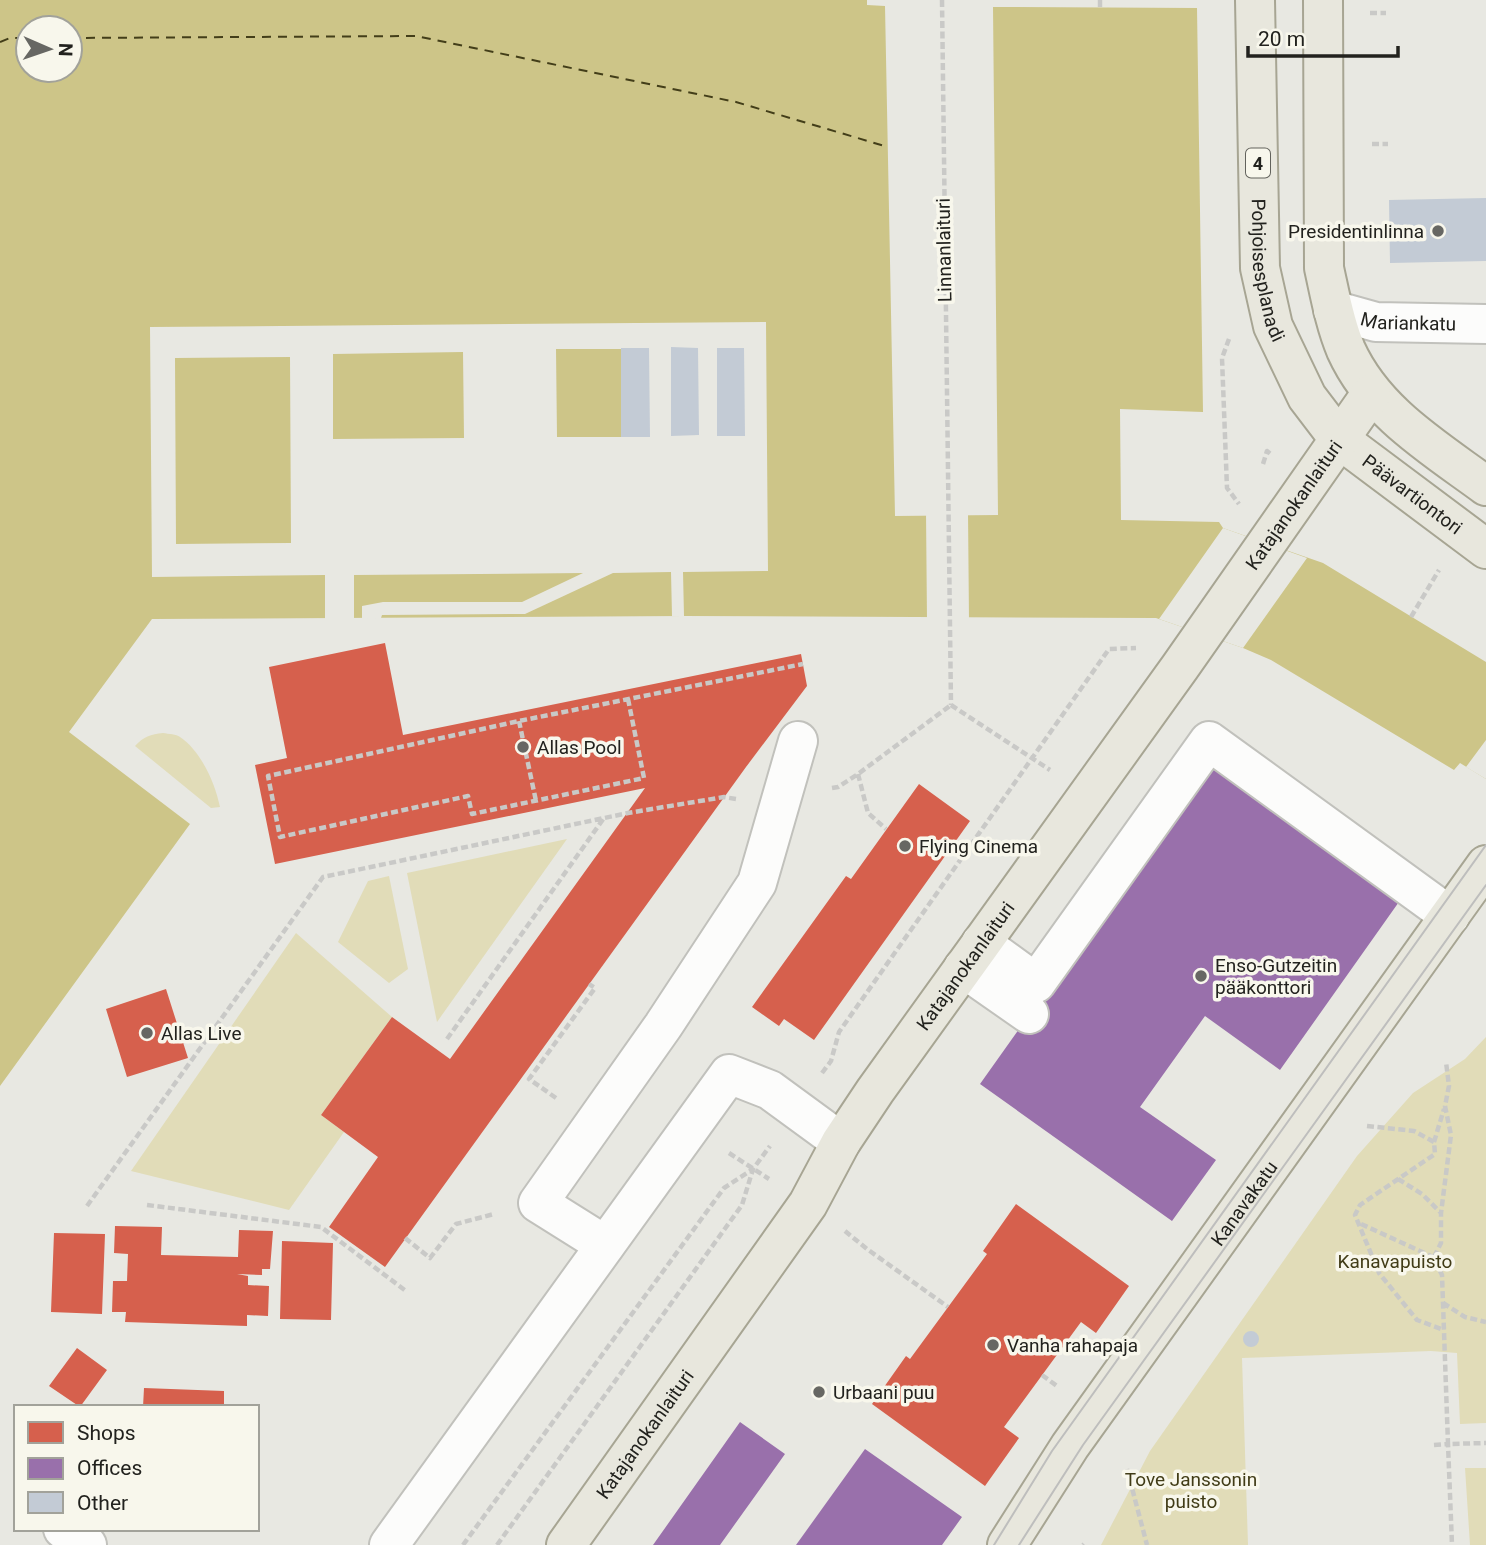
<svg xmlns="http://www.w3.org/2000/svg" width="1486" height="1545" font-family="Roboto,sans-serif">
<style>
.green{fill:#e1dcb8}
.water{fill:#cdc588;fill-rule:evenodd}
.pier{fill:#e8e8e2;fill-rule:evenodd}
.shops{fill:#d6604d}
.offices{fill:#9970ab}
.lines{fill:none;stroke-linecap:round;stroke-linejoin:round}
.ferry{stroke:#433e19;stroke-width:2;stroke-dasharray:9 7;stroke-linecap:butt}
.building{fill:#c3cbd5}
.minor-casing{stroke:#c1c1bc;stroke-width:42}
.major-casing{stroke:#a7a593;stroke-width:42}
.path{stroke:#c9c9c7;stroke-width:4.5;stroke-dasharray:7 3.5;stroke-linecap:butt}
.minor{stroke:#fcfcfb;stroke-width:38}
.major{stroke:#e8e7dd;stroke-width:38}
.tram{stroke:#bebebd;stroke-width:2}
.poi-dot{fill:#676763;stroke:#f8f7ec;stroke-width:2.5}
.labels{text-anchor:middle;dominant-baseline:central;stroke-width:7;stroke-linejoin:round;paint-order:stroke}
.shield{fill:#f8f7ec;stroke:#62625c;stroke-width:2}
.shield-label{font-size:18px;font-weight:bold;fill:#22221e}
.poi-label{font-size:19px;fill:#22221e;stroke:#f8f7ec;text-anchor:start}
.street-label{font-size:19px;fill:#22221e;stroke:#f8f7ec}
.park-label{font-size:19px;fill:#413c17;stroke:#f8f7ec}
</style>
<rect width="100%" height="100%" fill="#e8e8e2"/>
<!-- green -->
<path class="green" d="M163,733C169,734 176,734 180,737C201,751 215,783 220,807L211,808L135,746C143,737 151,734 163,733Z
M567,839L437,1022L407,873Z
M389,876L408,969L389,983L338,942L368,881Z
M296,933L392,1017L321,1115L344,1132L289,1210L131,1171Z
M1486,1037V1423L1460,1424L1457,1353L1431,1351L1242,1358L1248,1545H1101L1150,1451L1357,1156L1413,1093L1465,1059Z
M1465,1468H1486V1545H1470Z"/>
<!-- water -->
<path class="water" d="M0,0H867V5L885,6L895,516L998,515L993,7L1197,8L1203,412L1120,409L1121,520L1219,522L1223,528L1323,563L1486,662V779L1460,763L1454,770L1271,660L1243,648L1156,618L684,616L152,619L69,732L190,824L0,1086ZM28,28H70V70H28Z"/>
<!-- pier -->
<path class="pier" d="M766,322L768,571L683,572L684,616H672L671,572L613,573L525,614L382,615L381,618L362,619V606L383,602H522L583,573L354,575V619H325V575L152,577L150,327ZM556,349H621V437H557ZM463,352L464,438L333,439V354ZM290,357L291,543L176,544L175,358Z
M926,512H968L969,621H927Z
M1223,528L1307,558L1243,648L1159,619Z
M1486,740V779L1466,767Z"/>
<!-- shops -->
<path class="shops" d="M385,643L403,735L801,654L807,686L746,767L385,1267L329,1227L378,1157L321,1115L392,1017L450,1059L645,788L275,864L255,765L287,758L269,667Z
M919,784L970,821L814,1040L784,1019L779,1026L752,1007L846,876L851,879Z
M166,989L188,1058L127,1077L106,1009Z
M1016,1204L1129,1286L1096,1333L1081,1322L1004,1427L1019,1438L985,1486L872,1404L906,1356L910,1359L987,1254L983,1251Z
M115,1226L162,1227L161,1255L238,1257L239,1230L273,1231L270,1269H262V1275L237,1274L248,1276V1285L269,1286L268,1316L247,1315V1326L125,1322L126,1312H112L113,1281H127L128,1254L114,1253Z
M54,1233L105,1234L102,1314L51,1312Z
M282,1241L333,1243L331,1320L280,1319Z
M77,1348L107,1370L80,1407L49,1386Z
M144,1388L224,1391V1407H143Z"/>
<!-- offices -->
<path class="offices" d="M1208,763L1401,899L1280,1070L1205,1016L1140,1107L1216,1160L1172,1221L980,1084Z
M740,1422L785,1454L720,1545H653Z
M865,1449L962,1517L942,1545H796Z"/>
<g class="lines">
<!-- ferry -->
<path class="ferry" d="M70,38L416,36L736,102L888,147
M0,42L10,38H28"/>
</g>
<!-- building -->
<path class="building" d="M1486,198V261L1390,263L1389,200Z
M671,347L698,348L699,435L671,436Z
M621,348H649L650,437H621Z
M717,348H744L745,436H717Z
M1243 1339a8 8 0 1 1 16 0a8 8 0 1 1-16 0Z"/>
<g class="lines">
<!-- minor casing -->
<g class="minor-casing">
<g id="minor">
<path id="s1" d="M1333,310L1376,322L1486,324"/>
<path d="M981,943L1036,983L1209,741L1450,916"/>
<path d="M963,968L1029,1014"/>
<path d="M605,1245L538,1203L663,1026L757,883L798,741"/>
<path d="M63,1529L87,1545"/>
<path d="M389,1545L729,1074L770,1090L841,1142"/>
</g>
</g>
<!-- major casing -->
<g class="major-casing">
<g id="major">
<path id="s2" d="M1255,0L1260,268L1273,326L1307,397L1339,439L1486,549"/>
<path d="M1323,0L1324,268C1330,295 1335,324 1346,350C1374,412 1433,447 1486,486"/>
<path id="s3" d="M566,1545L808,1204L841,1142L875,1091L1180,667L1371,394"/>
<path id="s4" d="M1007,1545L1070,1446L1486,865"/>
</g>
</g>
<!-- path -->
<path class="path" d="M942,0L951,705
M1100,7V0
M1370,13H1386
M1372,144H1388
M1229,339L1222,358L1227,488L1239,504
M1263,464L1267,451L1272,455
M1411,617L1439,570
M628,699L644,778L472,814L468,796L280,837L268,776L519,721L803,664
M951,705L1050,770
M519,721L536,801
M858,774L868,813L886,829
M832,788L838,787L858,774L951,705
M447,1039L604,818
M822,1073L831,1061L839,1032L1109,649L1136,648
M556,1098L529,1079L595,988L589,984
M1367,1126L1414,1131L1434,1142L1435,1154L1360,1205L1355,1215L1379,1273L1417,1320L1444,1330
M1434,1142L1444,1109
M729,1153L769,1179
M1398,1179L1422,1194L1440,1212
M147,1205L321,1227L406,1291
M87,1206L323,877L628,813L724,797L736,799
M1361,1224L1433,1257L1442,1275L1448,1444L1486,1443
M845,1231L867,1249L948,1307
M405,1238L430,1258L456,1224L494,1214
M1434,1257L1441,1243V1213L1451,1135L1445,1106L1449,1086L1446,1062
M1443,1303L1465,1317L1486,1322
M1042,1375L1057,1386
M1434,1445L1448,1444L1452,1545
M1127,1469L1147,1545
M463,1545L724,1188L753,1169
M497,1545L742,1205L753,1169L770,1146
M1083,1545L1084,1544"/>
<!-- minor -->
<use href="#minor" class="minor"/>
<!-- major -->
<use href="#major" class="major"/>
<!-- tram -->
<path class="tram" d="M994,1545L1052,1451L1486,845
M1019,1545L1083,1445L1486,885"/>
</g>
<!-- markers -->
<g class="poi-dot">
<circle cx="1438" cy="231" r="7"/>
<circle cx="523" cy="747" r="7"/>
<circle cx="905" cy="846" r="7"/>
<circle cx="1201" cy="976" r="7"/>
<circle cx="147" cy="1033" r="7"/>
<circle cx="993" cy="1345" r="7"/>
<circle cx="819" cy="1392" r="7"/>
</g>
<g class="labels">
<!-- shield labels -->
<rect class="shield" x="1246" y="148.5" width="24" height="29" rx="5"/>
<g class="shield-label">
<text x="1258" y="163">4</text>
</g>
<!-- poi labels -->
<g class="poi-label">
<text x="1424" y="231" text-anchor="end">Presidentinlinna</text>
<text x="537" y="747">Allas Pool</text>
<text x="919" y="846">Flying Cinema</text>
<text x="1215" y="965">Enso-Gutzeitin<tspan x="1215" dy="22">pääkonttori</tspan></text>
<text x="161" y="1033">Allas Live</text>
<text x="1007" y="1345">Vanha rahapaja</text>
<text x="833" y="1392">Urbaani puu</text>
</g>
<!-- street labels -->
<g class="street-label">
<text transform="translate(944 250) rotate(-91)">Linnanlaituri</text>
<text stroke="none"><textPath href="#s2" startOffset="271">Pohjoisesplanadi</textPath></text>
<text stroke="none"><textPath href="#s1" startOffset="77">Mariankatu</textPath></text>
<text stroke="none"><textPath href="#s2" startOffset="551">Päävartiontori</textPath></text>
<text stroke="none"><textPath href="#s3" startOffset="1270">Katajanokanlaituri</textPath></text>
<text stroke="none"><textPath href="#s3" startOffset="704">Katajanokanlaituri</textPath></text>
<text stroke="none"><textPath href="#s4" startOffset="416">Kanavakatu</textPath></text>
<text stroke="none"><textPath href="#s3" startOffset="136">Katajanokanlaituri</textPath></text>
</g>
<!-- park labels -->
<g class="park-label">
<text x="1395" y="1261">Kanavapuisto</text>
<text x="1191" y="1479">Tove Janssonin<tspan x="1191" dy="22">puisto</tspan></text>
</g>
</g>
<!-- legend -->
<rect x="14" y="1405" width="245" height="126" fill="#f8f7ec" stroke="#a2a29a" stroke-width="2"/>
<rect x="28" y="1422" width="35" height="21" fill="#d6604d" stroke="#a2a29a" stroke-width="2"/>
<text x="77" y="1440" font-size="21" fill="#22221e">Shops</text>
<rect x="28" y="1458" width="35" height="21" fill="#9970ab" stroke="#a2a29a" stroke-width="2"/>
<text x="77" y="1475" font-size="21" fill="#22221e">Offices</text>
<rect x="28" y="1492" width="35" height="21" fill="#c3cbd5" stroke="#a2a29a" stroke-width="2"/>
<text x="77" y="1510" font-size="21" fill="#22221e">Other</text>
<!-- north arrow -->
<g transform="translate(49 49) rotate(92)"><circle r="33" fill="#f8f7ec" stroke="#a2a29a" stroke-width="2"/>
<path d="M0-5L12 26L0 18L-12 26Z" fill="#676763"/>
<text y="-10" font-size="19" font-weight="bold" text-anchor="middle" fill="#22221e">N</text>
</g>
<!-- scale -->
<path d="M1248 46v10h150v-10" fill="none" stroke="#22221e" stroke-width="3.5"/>
<text x="1258" y="46" font-size="21" fill="#22221e" stroke="#f8f7ec" stroke-width="5" paint-order="stroke">20 m</text>
</svg>
